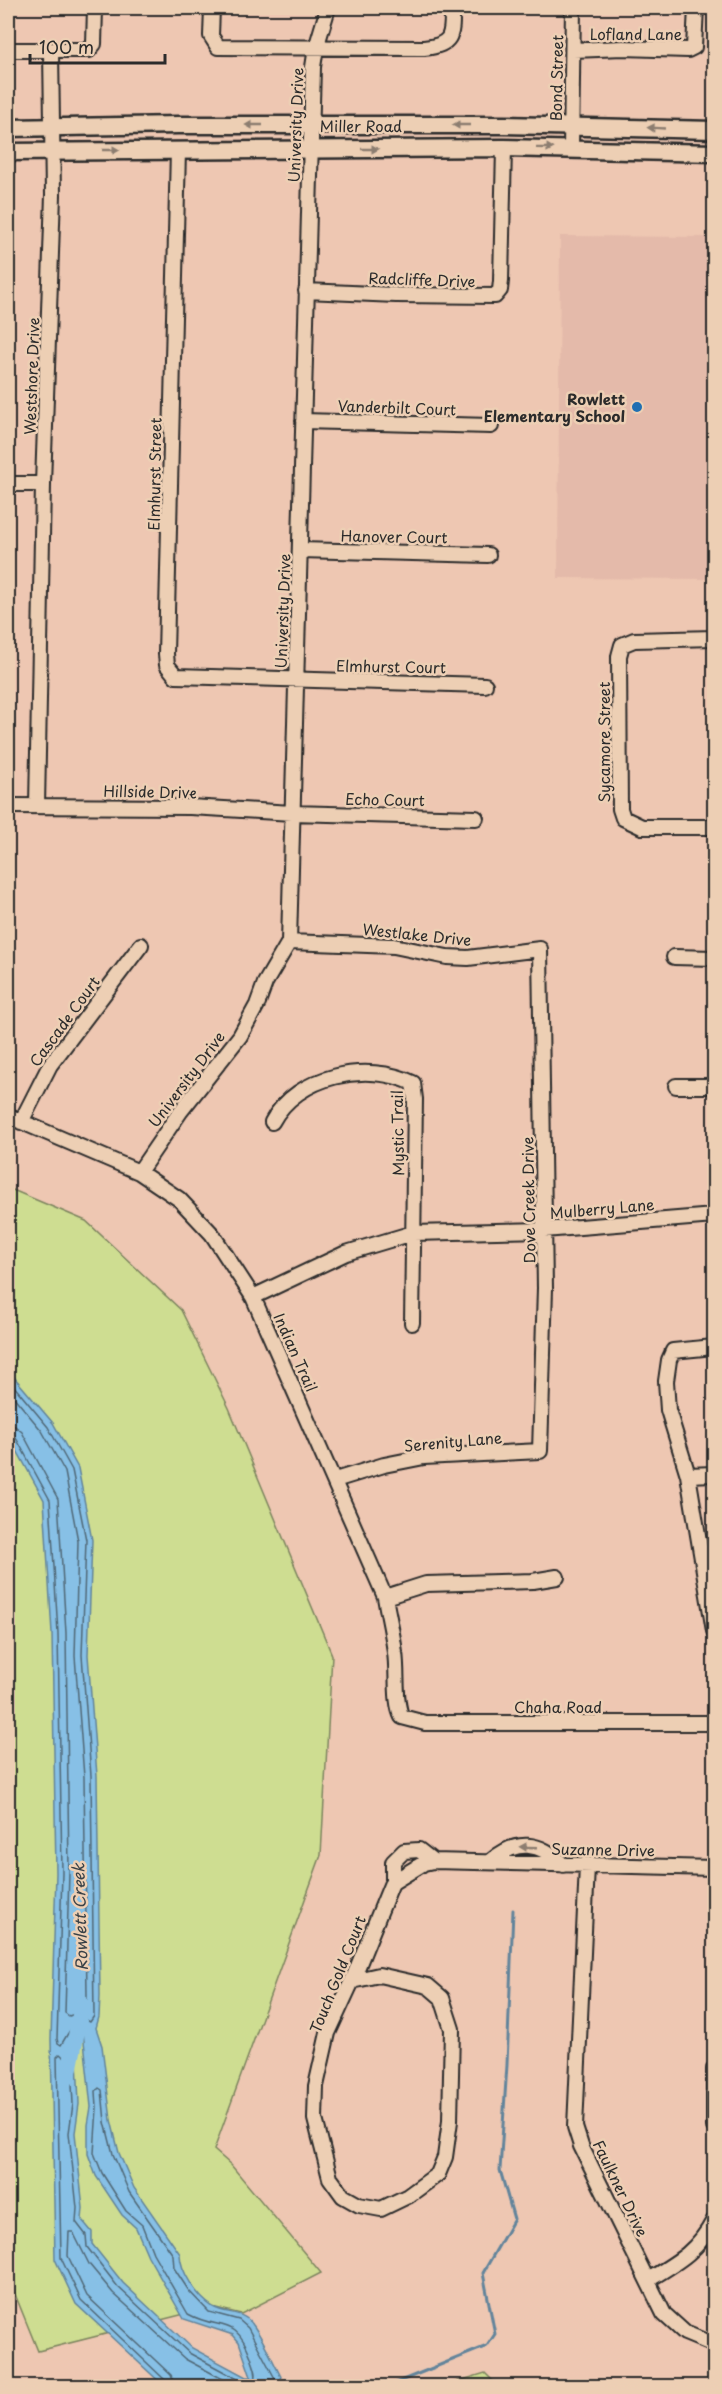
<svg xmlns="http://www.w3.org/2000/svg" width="722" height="2394" font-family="'Playpen Sans',sans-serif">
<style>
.built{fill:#e4baaa}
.green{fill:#cedd91;stroke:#7c845e;stroke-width:1.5}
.water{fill:#87c0e6;stroke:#62849b;stroke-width:1.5;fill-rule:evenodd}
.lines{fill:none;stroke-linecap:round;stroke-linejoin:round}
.shore{stroke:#506776;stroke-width:1.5}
.stream{stroke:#62849b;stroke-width:3}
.river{stroke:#87c0e6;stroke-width:16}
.minor-casing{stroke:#2b2b2b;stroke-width:18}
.major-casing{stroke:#2b2b2b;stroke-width:21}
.minor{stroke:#edcfb4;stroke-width:14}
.major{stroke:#edcfb4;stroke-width:16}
.oneway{fill:#8c7d70}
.poi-dot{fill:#1f6fb2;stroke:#edcfb4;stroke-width:2}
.labels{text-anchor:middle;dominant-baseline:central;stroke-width:5;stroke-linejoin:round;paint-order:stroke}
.street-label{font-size:15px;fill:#2b2b2b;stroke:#edcfb4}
.poi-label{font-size:15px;font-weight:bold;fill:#2b2b2b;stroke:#edcfb4;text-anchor:end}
.water-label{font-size:16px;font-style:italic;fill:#394147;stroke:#edcfb4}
</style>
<rect width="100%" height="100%" fill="#eec7b2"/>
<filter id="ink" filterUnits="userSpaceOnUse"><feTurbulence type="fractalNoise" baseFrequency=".0167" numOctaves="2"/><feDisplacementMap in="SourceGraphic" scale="12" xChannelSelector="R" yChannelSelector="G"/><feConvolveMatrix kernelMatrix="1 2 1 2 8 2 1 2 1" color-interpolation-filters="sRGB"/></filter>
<g filter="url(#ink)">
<!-- built -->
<path class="built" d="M560,236L714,237V579L558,578Z"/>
<!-- green -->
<path class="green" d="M8,1188L86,1221L181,1310L229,1408L332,1655L321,1855L214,2150L231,2165L321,2273L241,2314L212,2307L38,2351L8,2277Z
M485,2373L498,2386H443Z"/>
<!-- water -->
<path class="water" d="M8,1370L53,1423L78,1468L92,1540L88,1655L97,1776L100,1996L99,2017L96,2028L102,2046L111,2120L119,2153L134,2188L180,2254C180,2271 197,2297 213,2307C227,2315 243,2310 253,2325C266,2343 275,2367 286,2386H164L76,2304L55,2259L51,2039L56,1873L52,1633L44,1500L8,1434ZM82,2022L91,2107L88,2125V2154L96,2176L122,2215L136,2228L148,2256L184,2319L233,2335L239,2342L251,2377H246L192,2348L123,2283L92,2244V2232L82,2220L83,2208L75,2133L79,2104L77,2059L69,2054L68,2046Z"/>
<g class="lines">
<!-- shore -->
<path class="shore" d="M8,1379L48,1427L72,1470L86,1540L82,1655L91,1776L94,2016L90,2022L83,2018L76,2020L61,2045L58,2043L57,2039L62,1873L58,1633L50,1500L15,1436L8,1433
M8,1390L42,1431L65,1472L78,1541L75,1656L84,1777L87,1996L86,2010L69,2016L65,2013L69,1873L66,1633L58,1499L22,1432L15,1426L8,1425
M167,2386L165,2380L81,2300L61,2258L57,2057L60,2054L71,2064L73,2104L69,2133L77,2208L76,2222L86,2235L87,2247L118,2287L189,2353L243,2382L250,2383L255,2380C258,2372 253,2365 251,2357C235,2314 221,2332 188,2314L153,2253L142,2225L126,2211L102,2173L94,2153L97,2108L96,2091L99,2088L102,2090L105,2122L113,2154L129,2192L173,2255L174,2268L189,2291L209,2312L239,2320L248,2328L279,2386
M175,2386L171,2375L87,2296L68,2256L69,2232H73L89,2264L113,2293L185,2359L236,2386"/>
<!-- stream -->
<path class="stream" d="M388,2386L487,2346L495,2334L483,2273L514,2219L500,2170L507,2065L513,1910"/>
<!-- river -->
<path class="river" d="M68,2077L82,2005"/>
<!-- minor casing -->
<g class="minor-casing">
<path id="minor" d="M212,8L211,36L218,47L424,48C454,45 452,34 452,8
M8,50H89L94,44L95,8
M573,50L623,48L688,50L694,47L696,8
M571,149L573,8
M178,150L166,654L167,665L176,676L485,685
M306,291L396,295L495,296L500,290L501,281L504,148
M303,421L491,426
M8,484H43
M300,550L488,555
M714,638L634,640L622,645L619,656L620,809L623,818L642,827H714
M8,806L190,807L292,813L476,818
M37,806L43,484L53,195L51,51
M289,942L394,946L447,957L468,958L540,949L545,1288L540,1451L424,1457L384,1465L335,1480
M674,957L714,958
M676,1086H714
M8,1116L139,1172L179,1199L212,1234L253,1297L385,1597C388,1615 393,1634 395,1653C398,1672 394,1702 402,1717L425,1723H714
M21,1122L50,1065L141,945
M272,1122C297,1075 367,1061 413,1083L415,1099L412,1323
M139,1172L180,1112L240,1036L257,1005L265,983L289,942L313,67L316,48L328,8
M253,1297L346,1253L413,1233L544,1230L714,1216
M714,1347L673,1351L669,1360L666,1381L668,1410L688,1475L714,1631
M688,1475L714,1474
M385,1597L426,1584L533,1581L557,1577
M491,1861C516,1839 540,1841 563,1865
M587,1866L575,2127L581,2146L664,2314L685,2333L714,2345
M393,1882V1862L404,1851L419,1850L433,1861
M352,1981L379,1975L428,1986L442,1998L452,2029L450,2121L445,2157L438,2174L408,2196L381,2209L359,2205L343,2196L330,2178L315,2119L316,2086L328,2033L352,1981L391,1885L393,1882L424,1863L433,1861L714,1868
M714,2069V2127
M648,2280C678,2262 698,2251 714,2220"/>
</g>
<!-- major casing -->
<g class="major-casing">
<path id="major" d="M8,128L178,125H504L714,130
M8,152L504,148L714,153"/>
</g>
<!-- minor -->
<use href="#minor" class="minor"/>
<!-- major -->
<use href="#major" class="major"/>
</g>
<!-- one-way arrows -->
<defs><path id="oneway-solid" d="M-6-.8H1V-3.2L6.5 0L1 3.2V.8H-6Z" transform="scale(1.5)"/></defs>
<g class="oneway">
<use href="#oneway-solid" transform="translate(254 125) rotate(180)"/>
<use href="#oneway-solid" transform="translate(461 125) rotate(180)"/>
<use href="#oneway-solid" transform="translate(656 128) rotate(-177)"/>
<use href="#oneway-solid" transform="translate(545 148) rotate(1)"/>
<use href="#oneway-solid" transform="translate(370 149)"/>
<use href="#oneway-solid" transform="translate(111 150)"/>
<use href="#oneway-solid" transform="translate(528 1847) rotate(-178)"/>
</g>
</g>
<!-- markers -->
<circle class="poi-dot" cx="637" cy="407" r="6"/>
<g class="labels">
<!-- street labels -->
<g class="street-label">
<text x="636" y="33">Lofland Lane</text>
<text transform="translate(556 78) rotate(-89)">Bond Street</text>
<text transform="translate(295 125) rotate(-88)">University Drive</text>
<text x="361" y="125">Miller Road</text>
<text transform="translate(422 279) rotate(2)">Radcliffe Drive</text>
<text transform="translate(31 376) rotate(-88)">Westshore Drive</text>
<text transform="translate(397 407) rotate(2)">Vanderbilt Court</text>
<text transform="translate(154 474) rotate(-89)">Elmhurst Street</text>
<text transform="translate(394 536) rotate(1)">Hanover Court</text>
<text transform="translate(282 611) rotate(-88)">University Drive</text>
<text transform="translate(391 666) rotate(1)">Elmhurst Court</text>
<text transform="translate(603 742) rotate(-90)">Sycamore Street</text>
<text transform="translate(150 791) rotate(1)">Hillside Drive</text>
<text transform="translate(385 799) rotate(1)">Echo Court</text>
<text transform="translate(417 934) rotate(6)">Westlake Drive</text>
<text transform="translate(64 1021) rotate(-54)">Cascade Court</text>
<text transform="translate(186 1079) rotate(-53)">University Drive</text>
<text transform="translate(397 1133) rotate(-91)">Mystic Trail</text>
<text transform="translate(528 1200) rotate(-91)">Dove Creek Drive</text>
<text transform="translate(602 1208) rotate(-5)">Mulberry Lane</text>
<text transform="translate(296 1352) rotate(66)">Indian Trail</text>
<text transform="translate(453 1441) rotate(-5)">Serenity Lane</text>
<text x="558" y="1706">Chaha Road</text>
<text transform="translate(603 1849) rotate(1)">Suzanne Drive</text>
<text transform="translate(337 1974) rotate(-68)">Touch Gold Court</text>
<text transform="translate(621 2188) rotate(64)">Faulkner Drive</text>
</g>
<!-- poi labels -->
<g class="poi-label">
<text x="625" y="398">Rowlett<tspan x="625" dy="17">Elementary School</tspan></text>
</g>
<!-- water labels -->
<g class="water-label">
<text transform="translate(79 1917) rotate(-92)">Rowlett Creek</text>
</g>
</g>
<!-- margin -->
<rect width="722" height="2394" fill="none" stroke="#edcfb4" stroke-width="30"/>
<rect x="15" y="15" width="692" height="2364" fill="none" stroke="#2b2b2b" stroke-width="2" filter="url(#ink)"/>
<!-- scale -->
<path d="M30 54v9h135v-9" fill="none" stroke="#2b2b2b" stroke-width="3"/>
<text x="39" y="54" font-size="18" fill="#2b2b2b" stroke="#edcfb4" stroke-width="4.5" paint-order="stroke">100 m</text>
</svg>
